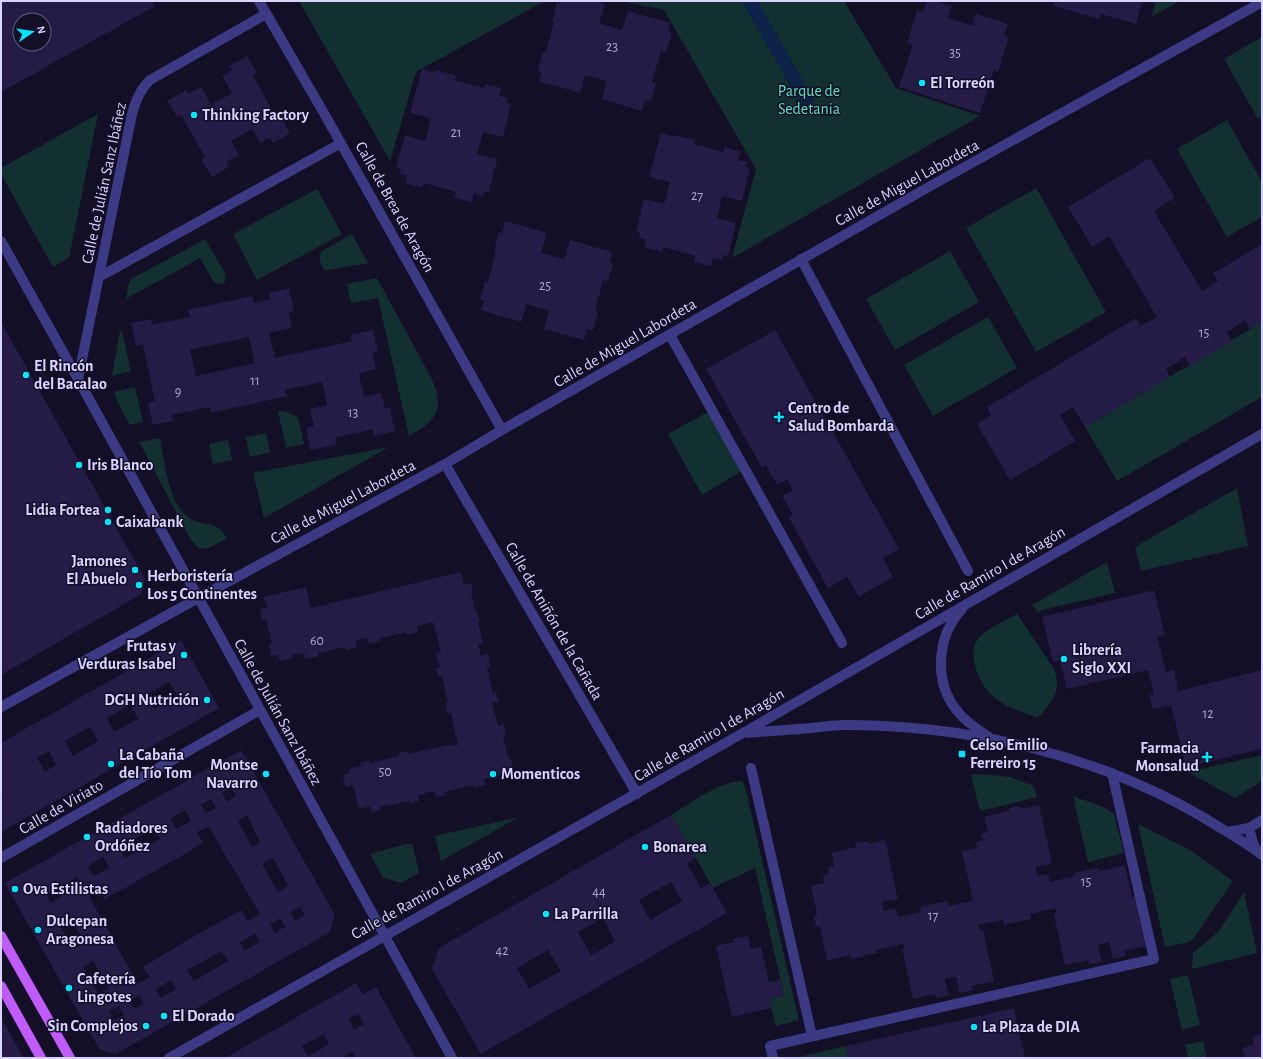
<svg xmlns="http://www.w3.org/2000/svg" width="1263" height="1059" font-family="'Alegreya Sans',sans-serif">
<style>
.green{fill:#12302f}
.water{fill:#0c2248}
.building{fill:#241b47;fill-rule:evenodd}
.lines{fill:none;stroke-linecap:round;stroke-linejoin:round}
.minor{stroke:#3d3a85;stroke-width:10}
.major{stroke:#c25bff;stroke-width:10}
.poi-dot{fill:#00e5ff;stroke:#130f26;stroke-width:1.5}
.labels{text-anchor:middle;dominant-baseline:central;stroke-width:3;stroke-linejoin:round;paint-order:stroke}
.number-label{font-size:14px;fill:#aca6d1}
.poi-label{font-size:16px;font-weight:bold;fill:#d9d4ff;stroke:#130f26;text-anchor:start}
.park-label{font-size:16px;fill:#5fe0c0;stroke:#130f26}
.street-label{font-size:16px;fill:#d9d4ff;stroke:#130f26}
</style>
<rect width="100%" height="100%" fill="#130f26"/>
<!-- green -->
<path class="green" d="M299,1H545L416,72L390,161Z
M620,1H844L896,88L980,116L732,258L756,169L664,10Z
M1156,1H1180L1151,17Z
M1262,37V116L1258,119L1224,59Z
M98,114L69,258L53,267L1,174V168Z
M1227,120L1262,182V217L1227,237L1177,149Z
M1036,188L1106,312L1036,352L966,228Z
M317,189L342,234L257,280L233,234Z
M352,234L368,263L328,270H324C320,263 318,258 322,251Z
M205,239L225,273L226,279L224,283L217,284L212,279L200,258L126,299L129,283L131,279Z
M950,251L979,302L895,350L866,299Z
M377,278L432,379C445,410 437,420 409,436L378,298L351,303L347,284Z
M988,317L1017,368L933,416L904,365Z
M1262,322V397L1117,481L1085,427Z
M120,331H122L131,371L112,376Z
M135,387L143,422L130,425L117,401L114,392Z
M711,410L745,469L702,495L668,434Z
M278,411H284L298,417L304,444L286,448Z
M266,433L270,452L250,457L246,437Z
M160,438C165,462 168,509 193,520C210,527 215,520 227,538L209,548L200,549L191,540L139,442Z
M228,440L232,460L213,464L209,444Z
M389,447L264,518L253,473Z
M1237,488L1248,546L1141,571L1135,547Z
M1107,562L1115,593L1042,610L1038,613L1032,605Z
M1017,614L1053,667C1063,691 1053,700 1038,718C1007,707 984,700 975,665C973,656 972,647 978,639C986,629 1006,620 1017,614Z
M1262,755V781L1235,798L1188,772Z
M971,774L991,775L1010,777L1034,786L1037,797L980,811Z
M740,781L743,782L745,787L799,1020L776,1026L769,999L784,996L755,868L713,888L671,815C693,802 714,784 740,781Z
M1073,796L1103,807L1114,814L1124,853L1088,862Z
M519,817L441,861L435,836Z
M1138,824L1190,850L1233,881L1193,939L1189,942L1165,947Z
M407,844H411L413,846L419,873L401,883L383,878L370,854Z
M1244,892L1257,953L1192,969L1193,953L1219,931Z
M1188,975L1200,1025L1182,1030L1170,979Z
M1203,1041L1207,1058H1188L1185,1045Z
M846,1046L848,1058H794Z"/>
<!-- water -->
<path class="water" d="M742,1H758L815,102L803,109Z"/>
<!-- building -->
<path class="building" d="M1,1H152L155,6L1,92ZM20,20H44V44H20Z
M561,1H595L605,4L599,23L622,30L628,11L670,23L668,32L672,33L666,52L661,51L652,82L656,83L651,101L645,100L642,111L602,99L607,81L585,75L580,93L539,81L542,72L537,71L543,52H546L554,22L552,21L557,2L560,3Z
M926,1H936L952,6L948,18L972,26L976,14L1008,24L1004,36L1009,37L998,72L994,70L980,113L899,87L913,44L907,43L917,10L923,12Z
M1055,1H1142L1136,24L1101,14L1100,19L1054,6Z
M247,56L257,73L253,76L276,117L280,115L290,133L273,143L270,138L260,143L252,129L231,141L239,155L226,162L229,167L212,177L201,159L205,157L181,115L177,117L167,101L186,90L188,94L201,87L211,105L232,93L222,76L233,70L230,66Z
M422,69L435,73L436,70L456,76L455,80L484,88L485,84L501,88L499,96L508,98L506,103L511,104L503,137L483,132L477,154L497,159L489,192L484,191L483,196L474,194L472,202L454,198L456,192L424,183L422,188L405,183L407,176L399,174L401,169L396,168L405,135L425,141L431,118L410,113Z
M661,133L674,137L675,135L695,140L694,144L723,152L725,147L741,152L738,160L747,162L745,167L750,168L742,201L722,196L717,218L736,223L728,256L723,255L722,260L713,258L711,266L694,262L695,256L663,247L662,252L644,247L646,240L639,238L640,233L636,232L644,199L664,204L670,182L649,177Z
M1150,158L1175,198L1154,211L1202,291L1218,281L1213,273L1262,244V322L1250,329L1245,320L1227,332L1232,341L1190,366L1185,357L1166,369L1170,377L1085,427L1073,407L1060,415L1075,441L1010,480L977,424L991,415L987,407L1136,318L1140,326L1157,317L1109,236L1092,247L1068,207Z
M505,221L547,233L541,253L564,259L570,240L612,252L610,262L613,263L608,281L603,280L595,311L598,312L593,331L587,329L584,340L544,329L549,311L527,304L521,322L481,310L484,301L480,300L485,281L488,282L496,252L494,251L499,232L502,233Z
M289,288L294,311L289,312L292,328L269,333L275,358L352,341L350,335L373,330L378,352L373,353L376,369L359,373L364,397L381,393L385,409L390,407L395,431L374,436L373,429L335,438L336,445L310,450L306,428L314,426L310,409L327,405L322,382L285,390L287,396L211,413L210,407L172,415L173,421L153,425L148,403L155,401L143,344L136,346L131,323L151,319L152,325L190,317L188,310L252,296L254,303L271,299L269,293ZM249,337L255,363L196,376L190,350Z
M1,322L145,579L142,594L1,675Z
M775,330L899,549L883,558L893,577L859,597L847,577L828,588L789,518L793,515L782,496L793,490L787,480L777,485L766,465L762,468L706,369Z
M461,572L464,584L471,583L473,593H471L476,612L477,611L480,622H478L483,643L478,645L481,656L488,654L490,666L487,667L493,693L496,692L499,702L492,703L498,726L504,724L506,736L503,737L509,759H511L513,768L508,769L509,773L484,779L486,785L474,788L473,785L444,792L445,795L436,797L434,791L418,795L419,801L410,804V801L380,807L381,810L372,812L370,806L359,809L353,785L346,787L343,775L350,773L349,769L361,766L360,763L369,760L370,763L399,756V753L407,751L408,754L453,744V746L458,745L451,713H447L445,703H448L442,676L439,677L436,668L440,667L436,653L441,652L433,622L417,626L418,632L407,635L406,632L379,639L380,641L369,644L367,638L355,640L357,647L346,650L345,647L318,653L319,656L305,659L304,653L292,655L293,658L280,661L278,655L271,656L269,644H272L266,619L262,620L260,609L267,608L264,597L306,587L311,608Z
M1154,590L1165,635L1157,636L1166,672L1174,669L1178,691L1262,670V749L1186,767L1171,705L1153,709L1149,695L1154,694L1148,670L1067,689L1060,660L1053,662L1042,617Z
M181,640L219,708L1,832V797L4,795L1,790V743ZM169,682L178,696L155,709L146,695ZM130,705L138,719L114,732L107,718ZM90,727L98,741L73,756L65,741ZM49,751L56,765L45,772L37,758Z
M241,750L335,915L330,932L116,1054L99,1049L5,883ZM231,788L236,796L227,802L222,793ZM211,799L216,808L206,813L201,805ZM185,810L191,821L176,829L170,819ZM247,815L260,843L252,847L238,821ZM209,827L260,914L248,921L241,910L191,938L143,967L150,977L138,984L89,896L101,889L105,899L155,871L203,843L197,832ZM154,828L160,839L125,858L119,848ZM103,857L109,868L93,876L88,866ZM273,858L288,886L278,892L262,864ZM77,877L82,886L72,892L68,883ZM56,889L61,897L51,903L47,894ZM300,907L305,915L295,921L291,912ZM69,916L85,943L74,949L58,922ZM280,918L285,927L275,933L270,924ZM255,934L260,942L244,951L240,942ZM222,951L228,961L194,981L187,970ZM93,961L109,988L99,994L83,967ZM171,980L176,989L161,998L156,989ZM139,995L144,1004L134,1009L130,1001ZM119,1006L124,1015L114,1020L109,1012Z
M1039,805L1052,863L1036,867L1037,876L1048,874L1050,882L1074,876V873L1098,868L1099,871L1125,865L1132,897L1135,896L1146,946L1124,951L1126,956L1113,959L1109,942L1098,945L1102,962L1089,964V960L1065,965L1054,914L1057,913L1056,908L1030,914L1031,919L1004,925L1003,920L978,925L979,930L983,929L994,981L972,986L973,990L959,993L956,977L945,979L949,995L936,998L935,994L913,999L902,949H904L903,944L876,950L877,953L851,959L850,955L827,961L820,926L816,927L814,916L817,915L811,886L824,883L823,876L829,874L828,867L834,866L832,853L856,847L855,843L868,841L869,844L885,840L898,899L882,902L884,911L895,908L898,917L921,912L920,907L947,901L948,906L973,901L962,851L977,848L976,842L983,840L981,834L988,832L984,817L1009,811V808L1020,806L1021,809Z
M671,815L696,858L687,864L701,888L710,883L727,913L481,1054L432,969L439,948ZM671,882L682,901L650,920L639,900ZM603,918L615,941L591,955L578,932ZM548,950L561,971L529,989L517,968Z
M748,936L751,949L761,946L769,982L780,980L784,996L769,999L771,1008L732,1017L716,946L734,942L733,939Z
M356,983L363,994L376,987L416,1058H356L352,1052L341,1058H225ZM358,1014L364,1024L354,1030L349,1019ZM324,1034L329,1044L308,1056L302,1046Z
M1014,1008L1025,1058H848L846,1046Z
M1,1018L24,1058H1Z
M1262,1034V1058H1245L1242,1048L1254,1045L1252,1037Z"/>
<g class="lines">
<!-- minor -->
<path class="minor" d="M259,1L325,115L502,430
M266,14L150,80C140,90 136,100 132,114L78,379L452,1058
M1,241L78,379
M801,259L968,571
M99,277L341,143
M670,335L842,643
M445,464L637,794
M962,609C936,637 933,684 959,713C967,723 979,730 990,738
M1,707L198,598L445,464L502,430L934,184L1262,2
M747,733C768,731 790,730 811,728C822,727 833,725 844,725C974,725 1108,757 1219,827C1234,836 1249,845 1262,855
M751,768L812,1036
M1249,828L1253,843L1258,852
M1228,832L1249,828L1262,820
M1,858L260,710
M169,1058L743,733L1262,434
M773,1058L770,1046L1154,959L1112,773"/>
<!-- major -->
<path class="major" d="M1,936L70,1058
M1,986L41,1058"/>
</g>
<!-- markers -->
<g class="poi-dot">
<circle cx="922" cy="83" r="4"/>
<circle cx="194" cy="115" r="4"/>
<circle cx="26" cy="375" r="4"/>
<path d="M777 411h4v4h4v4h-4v4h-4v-4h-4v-4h4z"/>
<circle cx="79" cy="465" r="4"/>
<circle cx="108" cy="510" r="4"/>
<circle cx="108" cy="522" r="4"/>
<circle cx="135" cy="570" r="4"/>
<circle cx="139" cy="585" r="4"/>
<circle cx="184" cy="655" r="4"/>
<circle cx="1064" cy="659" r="4"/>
<circle cx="207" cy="700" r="4"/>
<rect x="958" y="750" width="8" height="8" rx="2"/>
<path d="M1205 751h4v4h4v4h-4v4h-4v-4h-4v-4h4z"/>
<circle cx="111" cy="764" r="4"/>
<circle cx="266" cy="774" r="4"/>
<circle cx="493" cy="774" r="4"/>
<circle cx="87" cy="837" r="4"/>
<circle cx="645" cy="847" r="4"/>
<circle cx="15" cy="889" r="4"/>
<circle cx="546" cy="914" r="4"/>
<circle cx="38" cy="930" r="4"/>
<circle cx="69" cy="988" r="4"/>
<circle cx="164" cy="1016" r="4"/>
<circle cx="146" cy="1026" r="4"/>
<circle cx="974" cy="1027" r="4"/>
</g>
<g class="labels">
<!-- number labels -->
<g class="number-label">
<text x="612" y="47">23</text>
<text x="955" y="53">35</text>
<text x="456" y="133">21</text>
<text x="697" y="196">27</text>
<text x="545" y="286">25</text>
<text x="1204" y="333">15</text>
<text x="255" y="381">11</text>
<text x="178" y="392">9</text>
<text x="353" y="413">13</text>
<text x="317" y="641">60</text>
<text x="1208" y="714">12</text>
<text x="385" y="772">50</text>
<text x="1086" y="882">15</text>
<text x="599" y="892">44</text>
<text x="933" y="916">17</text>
<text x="502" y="951">42</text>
</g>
<!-- poi labels -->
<g class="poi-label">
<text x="930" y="83">El Torreón</text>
<text x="202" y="115">Thinking Factory</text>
<text x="34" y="366">El Rincón<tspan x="34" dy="18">del Bacalao</tspan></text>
<text x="788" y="408">Centro de<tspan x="788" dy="18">Salud Bombarda</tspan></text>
<text x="87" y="465">Iris Blanco</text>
<text x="100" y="510" text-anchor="end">Lidia Fortea</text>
<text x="116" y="522">Caixabank</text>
<text x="127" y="561" text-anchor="end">Jamones<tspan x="127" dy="18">El Abuelo</tspan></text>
<text x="147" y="576">Herboristería<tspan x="147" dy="18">Los 5 Continentes</tspan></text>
<text x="176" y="646" text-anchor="end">Frutas y<tspan x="176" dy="18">Verduras Isabel</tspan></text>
<text x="1072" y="650">Librería<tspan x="1072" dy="18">Siglo XXI</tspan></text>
<text x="199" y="700" text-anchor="end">DGH Nutrición</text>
<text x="970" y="745">Celso Emilio<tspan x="970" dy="18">Ferreiro 15</tspan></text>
<text x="1199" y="748" text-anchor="end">Farmacia<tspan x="1199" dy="18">Monsalud</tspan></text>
<text x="119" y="755">La Cabaña<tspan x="119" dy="18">del Tío Tom</tspan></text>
<text x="258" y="765" text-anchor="end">Montse<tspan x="258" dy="18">Navarro</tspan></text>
<text x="501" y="774">Momenticos</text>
<text x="95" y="828">Radiadores<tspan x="95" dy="18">Ordóñez</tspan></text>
<text x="653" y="847">Bonarea</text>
<text x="23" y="889">Ova Estilistas</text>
<text x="554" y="914">La Parrilla</text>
<text x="46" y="921">Dulcepan<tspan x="46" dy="18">Aragonesa</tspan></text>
<text x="77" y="979">Cafetería<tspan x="77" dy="18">Lingotes</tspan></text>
<text x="172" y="1016">El Dorado</text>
<text x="138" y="1026" text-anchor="end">Sin Complejos</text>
<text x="982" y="1027">La Plaza de DIA</text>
</g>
<!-- park labels -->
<g class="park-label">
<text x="809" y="91">Parque de<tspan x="809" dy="18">Sedetania</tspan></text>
</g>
<!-- street labels -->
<g class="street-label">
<text transform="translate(104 183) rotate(-78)">Calle de Julián Sanz Ibáñez</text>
<text transform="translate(907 183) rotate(-29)">Calle de Miguel Labordeta</text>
<text transform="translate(395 207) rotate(61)">Calle de Brea de Aragón</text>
<text transform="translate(625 343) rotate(-30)">Calle de Miguel Labordeta</text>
<text transform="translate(343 502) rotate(-28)">Calle de Miguel Labordeta</text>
<text transform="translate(990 573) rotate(-30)">Calle de Ramiro I de Aragón</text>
<text transform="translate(554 621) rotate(60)">Calle de Aniñón de la Cañada</text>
<text transform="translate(278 712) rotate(61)">Calle de Julián Sanz Ibáñez</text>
<text transform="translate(709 735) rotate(-30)">Calle de Ramiro I de Aragón</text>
<text transform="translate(61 807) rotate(-30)">Calle de Viriato</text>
<text transform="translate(427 894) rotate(-29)">Calle de Ramiro I de Aragón</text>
</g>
</g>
<!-- border -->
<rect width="1263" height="1059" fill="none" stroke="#d9d4ff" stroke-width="4"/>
<!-- north arrow -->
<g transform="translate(32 32) rotate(77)"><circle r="19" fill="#130f26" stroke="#625e7d"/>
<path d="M0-3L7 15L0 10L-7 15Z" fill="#00e5ff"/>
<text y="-6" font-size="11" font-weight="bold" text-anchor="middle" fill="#d9d4ff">N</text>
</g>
</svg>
